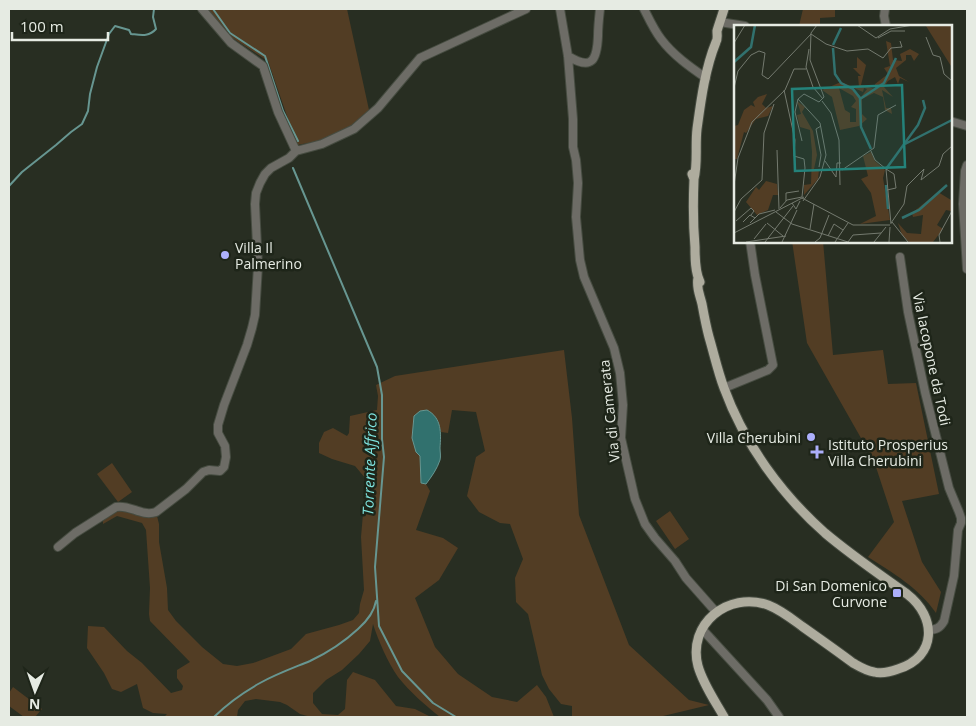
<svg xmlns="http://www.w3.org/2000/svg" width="976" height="726" font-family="'Open Sans',sans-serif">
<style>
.green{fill:#523d24}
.water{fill:#31716e;stroke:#679691}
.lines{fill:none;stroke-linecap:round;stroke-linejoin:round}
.stream{stroke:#679691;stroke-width:2}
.minor-casing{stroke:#464c41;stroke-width:10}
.major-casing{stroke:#464c41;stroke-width:11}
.minor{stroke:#6d6c66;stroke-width:8}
.major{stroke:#aeac9e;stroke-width:9}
.poi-dot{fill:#acaffb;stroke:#1e2519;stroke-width:2}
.labels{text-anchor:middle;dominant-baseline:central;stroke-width:5;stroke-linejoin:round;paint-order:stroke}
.poi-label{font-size:14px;fill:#e6ebe3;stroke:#1e2519;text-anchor:start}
.street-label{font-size:14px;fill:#e6ebe3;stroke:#1e2519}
.water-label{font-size:15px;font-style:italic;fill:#7ee3de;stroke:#1e2519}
.inset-river{fill:none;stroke:#31716e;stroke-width:2.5}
.inset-road{fill:none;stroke:#747a6f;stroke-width:1}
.view{fill:#24827a;fill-opacity:0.15;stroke:#24827a;stroke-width:2.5}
.inset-edge{fill:none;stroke:#e6ebe3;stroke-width:2.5}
</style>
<rect width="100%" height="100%" fill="#282e22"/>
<!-- green -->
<path class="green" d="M208,9H347L369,110L352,125L319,141L297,145L268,61L228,35Z
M802,9H835V17L820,18V26H799L803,9Z
M792,241H823L833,355L883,350L888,384L916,383L939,494L902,501L922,562L941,592L936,613C919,588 893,573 868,557L894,522L874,461L807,343Z
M564,350L572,418L579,515L629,645L689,700L709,705L659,717H572V706L561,704L549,689L542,675L528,614L516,602L515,578L523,559L510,524L500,523L479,512L467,496L476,457L485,451L476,412L452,410L448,433L441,432L438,420L416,452L420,456L421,483L424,484H426L430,491L416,530L443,538L458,548L439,580L415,598L435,647L458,674L492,697L517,702L537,685L546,697L554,717H440C425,705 410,692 398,677C388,663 378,640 373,624L370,641L359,654L342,670L326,680L313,693V703L322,714L338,715L345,709L347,680L353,672L375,680L396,706L415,709L429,716L412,717H311L300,714L287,705L280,702L256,699L245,701L238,710L237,717H164L167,714L153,713L143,708L137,684L121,692L112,689L104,673L87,648L88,626L104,627L127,651L142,663L171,693L182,690L183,686L177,678V670L190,662L150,621L149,614L150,588L146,530L142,523L117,516L103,524V515L116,507L156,512L159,524V542L167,588L168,610L176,621L202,647L223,664L237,666L253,663L291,649L306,634L339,625L353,620L359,613L360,604L364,590L361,537L366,479L355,466L332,459L319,453V443L324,432L333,428L347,436L349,433L350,416L377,410L378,396L376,385L395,376Z
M112,463L132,492L118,502L97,474Z
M670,511L689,539L675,549L656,521Z
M13,687L42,709L35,717H24L9,706V693Z"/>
<!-- water -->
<path class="water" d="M427,410C442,418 441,433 440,448C440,452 441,456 440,460C437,469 432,476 426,484L421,483L420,456L416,452L412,438L414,416L420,411Z"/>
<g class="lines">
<!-- stream -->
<path class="stream" d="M213,9L230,33L265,56L283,111L298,141
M293,168L377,367L382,395V439L384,457L375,567L379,626L402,671L433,703L456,717
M9,186L22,172L56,145L71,132L82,124L88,111L90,94L97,67L109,34L115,26L129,30L131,34C141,35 149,37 156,29L153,17L154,9
M214,717C227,704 244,692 260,683C276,674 293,668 310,661C327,653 344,642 358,629C367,621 374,613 376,601"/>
<!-- minor casing -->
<g class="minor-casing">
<path id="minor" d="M202,9L231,43L263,66L278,112L296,151
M560,9L568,56L573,119V147L576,160L578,183L576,217L580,260L584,277L614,348L620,373L623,405L621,438L635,499L645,524L655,538L675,561L686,578L716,612
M644,9C649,19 654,30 661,39C673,55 690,67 706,78
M885,9L884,16L886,26
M720,22L745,26
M568,56C592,71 597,60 598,36C598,27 599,18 600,9
M950,121L967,126
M967,165L965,171L963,204L967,269
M900,257L908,312L925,392L949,488L959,512L961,518V523L958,530L954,576L944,621C940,628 936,630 928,630
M724,388L768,370L773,365L755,275L750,241
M58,547L75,533L116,507C130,504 141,517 156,512L186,489L203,472L209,470L220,471L224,467L226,457L225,446L218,433V425L224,405L247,345L252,328L255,315L258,266L255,204L256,193L260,183L265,174L271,168L289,158L296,151L322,144L354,129L378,108L420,58L526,9
M702,629L767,700L779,717"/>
</g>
<!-- major casing -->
<g class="major-casing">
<path id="major" d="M692,174L694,179C693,202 693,224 695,247C695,258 695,272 700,282
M694,179C698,163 695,146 697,129C701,100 705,69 716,42C718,39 717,35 717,31C719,24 722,16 724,9
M698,278C696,288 700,295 702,304C704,315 706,326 709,337C714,354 718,372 724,388C744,443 781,494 825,533C851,555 879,574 907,594C937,617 937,657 898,669C890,672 882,674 874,672C866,671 860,667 853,663C837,651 820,639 803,627C792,619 781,610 768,605C728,591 687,624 698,666C703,684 715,701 724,717"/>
</g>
<!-- minor -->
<use href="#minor" class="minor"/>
<!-- major -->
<use href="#major" class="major"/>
</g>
<!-- markers -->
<g class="poi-dot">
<circle cx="225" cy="255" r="5"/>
<circle cx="811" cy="437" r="5"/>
<path d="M814.5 444.5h5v5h5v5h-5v5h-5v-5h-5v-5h5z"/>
<rect x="892" y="588" width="10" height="10" rx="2.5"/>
</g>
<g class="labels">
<!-- poi labels -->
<g class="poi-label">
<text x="235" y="247">Villa Il<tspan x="235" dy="16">Palmerino</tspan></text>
<text x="801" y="437" text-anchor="end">Villa Cherubini</text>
<text x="828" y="444">Istituto Prosperius<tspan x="828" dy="16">Villa Cherubini</tspan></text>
<text x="887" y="585" text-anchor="end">Di San Domenico<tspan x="887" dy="16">Curvone</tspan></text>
</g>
<!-- street labels -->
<g class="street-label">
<text transform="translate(932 359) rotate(78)">Via Iacopone da Todi</text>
<text transform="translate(609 411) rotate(-96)">Via di Camerata</text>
</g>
<!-- water labels -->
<g class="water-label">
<text transform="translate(369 464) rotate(-88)">Torrente Affrico</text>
</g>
</g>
<!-- overview -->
<g transform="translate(734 25)">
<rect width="218" height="218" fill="#282e22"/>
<path d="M217,0V41L192,1ZM152,16L157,18L159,35L168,36L166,29L176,24L185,29L180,36L177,30H172V35L162,43L165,51L175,57L166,53L164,59L161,52L154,56L150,62L159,72L148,65L152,83H157L158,89L151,85L149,72L140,68L128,74V89L133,94L125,101L106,105L98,72L88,65L107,57L117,61L127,72L133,64L130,63L129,67L120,63L125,62L124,51H127L119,43H123V32L132,40L127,60L141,64V59L154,49L150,43L156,41ZM105,63L119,71L122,76L117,82L122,84V97H116V88L111,85ZM33,69L28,79L32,83L39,81L34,91L22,94L12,108L10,107L3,134H0V101L4,100L10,85L17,80L21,82L19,77L24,72ZM63,76L71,82L68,87L79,106L83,130L80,144L85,145L84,154L70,170V160L77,159L78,127L76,105L66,102L63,90L67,89ZM137,127L141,136L151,145L149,153L156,195L126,199L142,191L137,168L127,154L134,151L129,131ZM32,156L43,159L44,170H39L34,185L23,190L12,177L22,162L25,165ZM204,167L217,175V186L212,185L203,200L209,204L199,217H175L168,210L164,198L173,208L187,209L189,190L179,192L178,188Z" fill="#523d24" fill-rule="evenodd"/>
<path class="inset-river" d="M99,20L107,3M99,23L101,49L107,58L119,64L126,73L127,102L137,124M0,37L17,22L21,0M126,74L150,58L162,33M171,119L218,95M152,144L184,100L191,83L189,75M152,160L154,184M168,193L185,185L213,160"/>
<path class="inset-road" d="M123,0L142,13L156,4L179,0M192,12L199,30L206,32L210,49L218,56M144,13L157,6H171M0,18L11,0M75,24L72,42L79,62L89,74M0,63L4,46L17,30L25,26L31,28L28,50L34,54L77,9L92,19L113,26L134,24L149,33L157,23L168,22L166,16M64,74L61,87L68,116M88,76L97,88L105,115L106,160M43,125L45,184M137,126L141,135L152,144L157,199M91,136L102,152L103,138H107M85,142L87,130L82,104L87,101M152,144L160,149L162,163L153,165M108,145L140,123L144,90L162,80M0,160L4,133L18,97L51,65L60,44H72M68,173L119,200H156M52,176V168L65,166M69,176L86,152L92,130L86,98L64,74L70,69L85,77L90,72L76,35L77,8L83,0M58,178L62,184L66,176M46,183L53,175L68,172L71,143L70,134L60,131L61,115L50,65M0,187L7,174L28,155L30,108L40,79M42,187L58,199L114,217M2,196L17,183L20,186L17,190M9,197L16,190L21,193M158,197L174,217M16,198L25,189L41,185M33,198L49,211M157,198L170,179L173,161L190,144L187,155L205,141L209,129L218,121M76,204L80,179M0,208L70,172M94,211L100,199L109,205M20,214L32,199M12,217L52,211M31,217L59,181M48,217L63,185M81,217L86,213L95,190M101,217L114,198M114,217L119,210L147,208M140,217L152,202M155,217L156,202M206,217L205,210L218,186"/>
<path class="view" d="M168,60L171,142L61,146L58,64Z"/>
<rect width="218" height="218" class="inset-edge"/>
</g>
<!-- border -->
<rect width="976" height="726" fill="none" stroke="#e6ebe3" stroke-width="20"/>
<!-- north arrow -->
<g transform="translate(35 691) rotate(182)" stroke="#1e2519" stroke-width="4" paint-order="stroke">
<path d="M0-4L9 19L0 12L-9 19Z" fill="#e6ebe3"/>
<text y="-8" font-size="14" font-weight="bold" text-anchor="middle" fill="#e6ebe3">N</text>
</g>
<!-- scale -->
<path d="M12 32v8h96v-8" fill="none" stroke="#e6ebe3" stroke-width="2.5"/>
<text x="20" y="32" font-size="15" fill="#e6ebe3" stroke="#1e2519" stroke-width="4" paint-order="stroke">100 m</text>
</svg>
